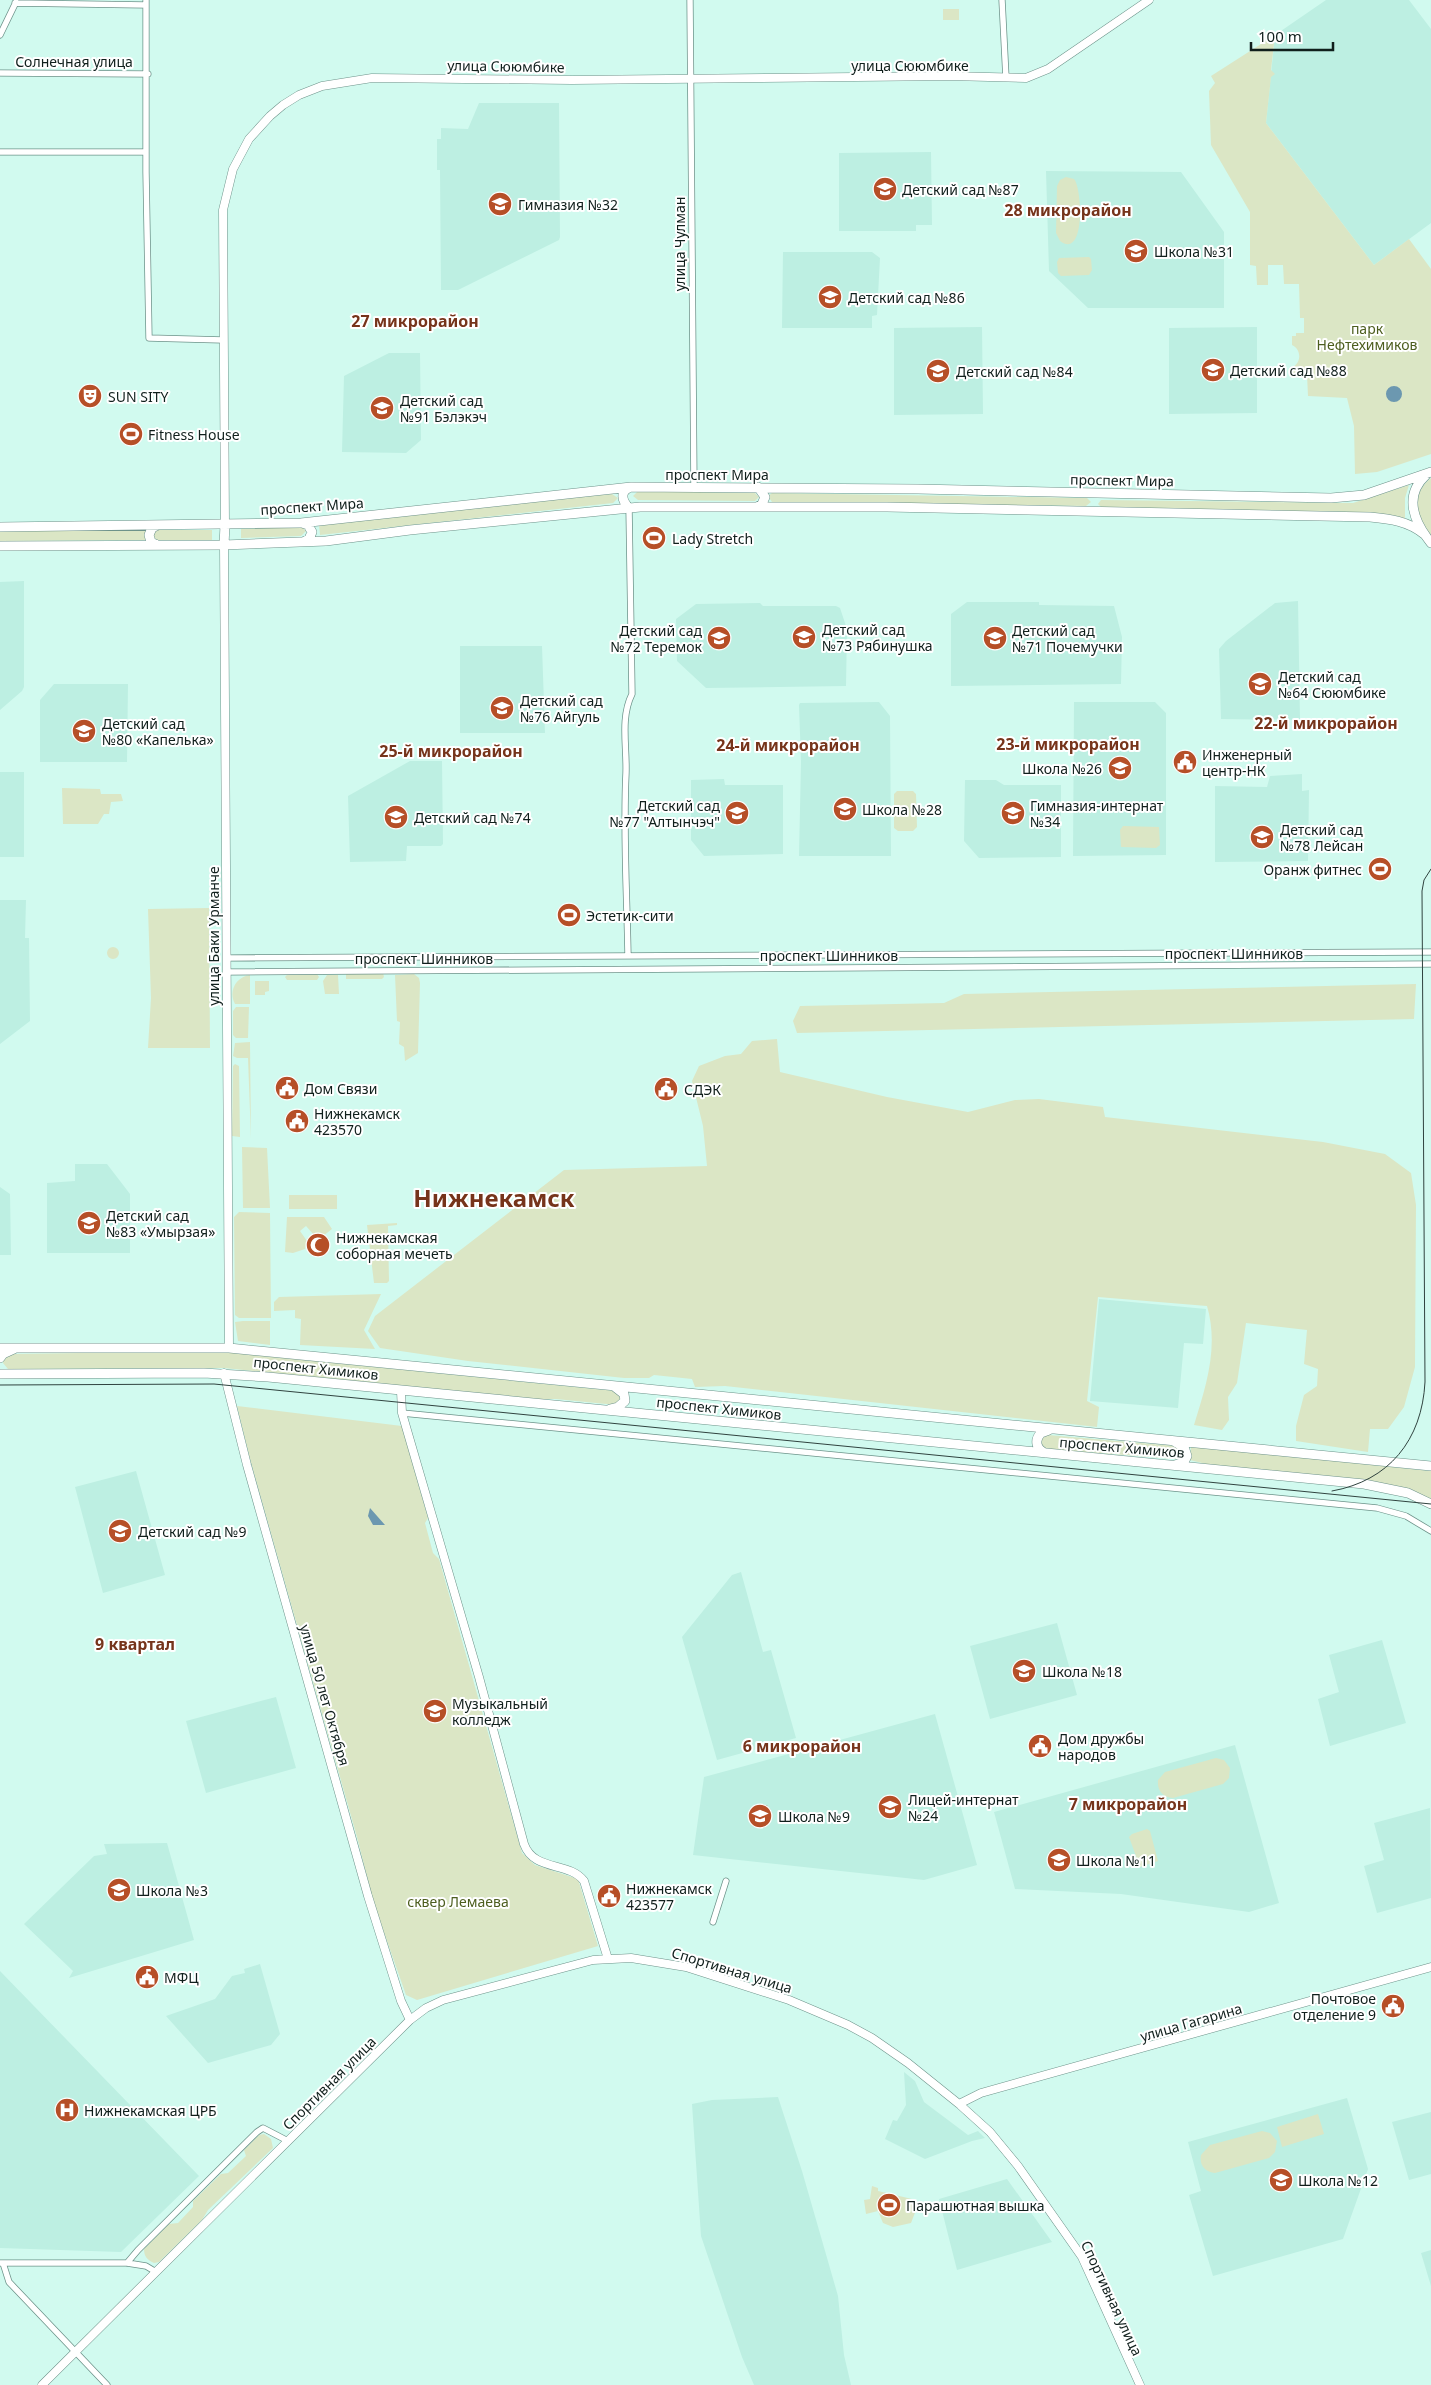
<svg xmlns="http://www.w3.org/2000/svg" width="1431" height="2385" font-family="'Noto Sans',sans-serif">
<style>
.built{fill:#bdefe2}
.green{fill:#dbe6c5}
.water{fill:#6c98b0}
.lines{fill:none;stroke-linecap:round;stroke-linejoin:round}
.minor-casing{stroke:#6d938a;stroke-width:7}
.tertiary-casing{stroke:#6d938a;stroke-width:9}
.secondary-casing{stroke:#6d938a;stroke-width:10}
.primary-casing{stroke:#6d938a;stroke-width:10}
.minor{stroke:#fff;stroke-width:5.5}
.tertiary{stroke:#fff;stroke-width:8}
.secondary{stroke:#fff;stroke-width:9}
.primary{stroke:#fff;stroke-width:9}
.tram{stroke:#30433f;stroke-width:1}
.labels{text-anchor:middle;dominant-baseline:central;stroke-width:4;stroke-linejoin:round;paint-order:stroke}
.street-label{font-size:14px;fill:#101f1c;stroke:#fff}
.poi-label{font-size:14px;fill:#101f1c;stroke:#fff;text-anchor:start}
.park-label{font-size:14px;fill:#4d5e1f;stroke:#fff}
.quarter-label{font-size:16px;font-weight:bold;fill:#76341b;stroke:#fff}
.town-label{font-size:24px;font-weight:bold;fill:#76341b;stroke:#fff}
</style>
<rect width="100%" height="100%" fill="#d1faef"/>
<!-- built -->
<path class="built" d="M1326,0H1409L1431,29V223L1374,265L1266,123L1275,35Z
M479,103H559L560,237L559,240L458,290H441L440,170H437V139H441V128L468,129Z
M931,152L932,225H916V231H839V153Z
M1046,171L1181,172L1224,232V308H1088L1049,271Z
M783,252H872L880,258L877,315L872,316V328H782Z
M982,327L983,414L894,415V328Z
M1257,327V413L1169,414V328Z
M389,353H420L421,440L406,453L342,452L344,376Z
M24,581V687L22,691L0,710V582Z
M1298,601L1300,720L1221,719L1219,649L1226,641L1275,603Z
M967,602H1039V605L1114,606L1122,637L1121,684L951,686V614Z
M760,603L763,606H836L840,608L847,629L846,686L706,688L677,661L676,619L696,604Z
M460,646H542L545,733H460Z
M54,684H128L127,762H40V700Z
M879,702L890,716L891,856H799L801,762L799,705L800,703Z
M1074,702H1155L1166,713V855L1073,856Z
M410,761H442L443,844L441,846H407L406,861L350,862L348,796Z
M0,772H24V857H0Z
M1302,774V791L1309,790L1308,861L1215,862V786L1267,787L1270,776Z
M724,779L725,785H783V854L704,856L691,840V780Z
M965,780H996L1004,785H1061V857L979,858L964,841Z
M0,900H26L25,938H29L30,1021L0,1044Z
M75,1164H107L130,1194V1253H47V1183L75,1181Z
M0,1187L10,1194L11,1255H0Z
M1099,1299L1206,1309L1203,1344L1184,1343L1178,1408L1090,1401Z
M136,1471L165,1575L103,1593L75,1487Z
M741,1572L763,1652L771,1650L796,1738L717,1760L682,1637L732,1575Z
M1057,1623L1077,1695L990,1719L970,1646Z
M1382,1640L1406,1723L1330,1746L1318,1699L1339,1692L1329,1655Z
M276,1697L296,1768L206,1793L186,1721Z
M935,1714L977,1865L924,1880L693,1855L704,1777Z
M1235,1745L1279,1903L1249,1912L1121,1894L1015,1889L994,1812Z
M1430,1808L1431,1898L1377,1913L1364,1866L1384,1860L1374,1823Z
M167,1843L194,1940L69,1978L73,1971L24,1924L94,1856L107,1854L104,1844Z
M260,1964L280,2034L271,2045L208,2063L166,2016L215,1999L232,1976L245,1973L244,1969Z
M0,1971L199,2176L121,2252L0,2248Z
M904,2072L915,2081L924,2102L968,2135L978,2131L985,2138L972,2141L925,2159L885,2139L893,2120L897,2121L906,2105Z
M778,2097L802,2171L838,2296L844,2355L851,2385H754L742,2357L701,2236L692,2104L712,2100Z
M1347,2098L1368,2169L1343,2239L1213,2276L1189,2195L1201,2191L1188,2142Z
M1431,2112V2174L1409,2180L1392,2122Z
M1007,2179L1052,2242L957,2270L939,2199Z
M1431,2250V2286L1421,2253Z"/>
<!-- green -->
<path class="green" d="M943,9H959V20H943Z
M1275,35L1271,70L1275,74L1271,77L1266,123L1374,265L1409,239L1431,269V454L1377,472L1355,474L1354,426L1347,398L1308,396L1307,375L1293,374V367C1302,362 1301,349 1292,345V336H1296V333H1304V318H1300L1299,284H1284L1283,265H1268V285H1257L1256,266L1250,265V212L1211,145L1209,91L1215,83L1211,76Z
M1066,177L1074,179C1082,187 1086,260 1060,241L1056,233L1057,186L1060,180Z
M1089,257L1091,259L1092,270L1089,275L1061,276L1058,273L1057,262L1059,258Z
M1431,478V538C1415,520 1410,494 1431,478Z
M1409,485L1405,498V519L1353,512L1102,508L1098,504L1101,500L1353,503Z
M638,491L755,493L759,497L755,501L638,500L633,496Z
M772,493L1087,498L1091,502L1086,506L772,502L768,496Z
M612,494L618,498L613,503L320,535L319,525L414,512Z
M302,527L306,531L301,536L241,538V529Z
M145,530V540L0,541V531Z
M158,530H212V540H157L153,536L155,531Z
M62,788L100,789L101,794H121L123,801L111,802L109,814H104L98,824H63Z
M897,791H913L916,794L917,827L913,831H898L894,828V794Z
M1123,826L1159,827L1160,845L1156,848L1121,847L1120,830Z
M209,908L210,1048H148L151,998L148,909Z
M107 953a6 6 0 1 1 12 0a6 6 0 1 1-12 0Z
M346,973H383L384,977L382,979H346Z
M317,974L319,977L317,980H287L285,977L287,975Z
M414,974L419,978L420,983L418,1053L405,1061L404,1047L399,1044L400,1022L397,1021L395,975Z
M250,975V1004H235C228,991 236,977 250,975Z
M327,975H338L339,994H325L323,981Z
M255,981H269V991L265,992V995H255Z
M1416,984L1414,1019L797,1033L793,1021L800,1006L944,1003L964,994Z
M236,1007H249L248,1038H236L233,1035V1011Z
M777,1039L780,1072L887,1097L968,1112L1015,1100L1039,1099L1103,1107L1105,1117L1323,1142L1385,1154L1411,1173L1416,1205L1415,1367L1404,1407L1388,1429H1370L1368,1452L1296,1441V1426L1304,1395L1317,1386L1318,1369L1304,1364L1307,1330L1246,1323L1237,1383L1228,1397L1229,1420L1222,1430L1194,1425C1206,1386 1219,1347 1207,1306L1098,1297L1087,1401L1099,1407L1097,1427L725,1386L695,1387L692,1379L654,1375L649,1378H624L468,1361L380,1348L368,1331L375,1316L564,1170L707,1166L703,1126L692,1081L699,1066L725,1056L741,1054L752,1041Z
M250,1042L251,1139L248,1058H237L233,1056L235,1043Z
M235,1064L239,1066L240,1137L232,1136L233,1066Z
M242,1147L267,1148L270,1208H243Z
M289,1195H337V1209H289Z
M239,1212L270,1213L271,1318H239L235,1315L234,1217Z
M287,1217H324L332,1229L323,1236L314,1235L306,1226L300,1231L307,1241L305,1249L293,1253L285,1252Z
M397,1223V1225L388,1226L389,1281L387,1283H374L367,1225Z
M381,1294L364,1330L375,1349L300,1345L301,1319L295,1318V1310L274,1311V1302L279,1297Z
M243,1321H270V1345L238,1341L235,1322Z
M217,1351L616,1391L622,1397L616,1405L556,1399H529L224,1368L8,1369L3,1363L4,1357L10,1354Z
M237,1406L402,1426L428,1518L425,1523L433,1553L439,1559L522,1853L535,1865L578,1879L598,1946L417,2000L406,1995L374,1904L357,1837L250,1459Z
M1048,1435L1177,1446L1183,1453L1180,1458L1175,1459L1047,1449L1042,1446L1041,1441L1043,1437Z
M1191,1446L1431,1471V1499L1409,1489L1376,1482L1214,1466L1190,1460Z
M1216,1758L1224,1760L1230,1768L1229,1778L1223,1784L1173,1798C1162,1797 1157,1790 1158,1780L1165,1772Z
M1147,1829L1150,1831L1158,1861L1140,1867L1129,1837L1132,1834Z
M1318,2114L1324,2134L1282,2147L1277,2127Z
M1262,2131L1270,2133L1277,2141L1275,2152L1269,2158L1215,2173C1205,2172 1199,2165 1201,2155L1210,2145Z
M264,2134L271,2139L273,2148L208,2210L202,2220L159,2262L154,2263C147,2260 144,2256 144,2249L169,2224L178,2223L193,2207V2201L221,2174L228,2173L246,2156L244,2150L259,2135Z
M872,2186L878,2188V2191L912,2199L916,2210L911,2223L893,2227L883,2223L878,2211L866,2214L864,2200L870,2199Z"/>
<!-- water -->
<path class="water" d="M1386 394a8 8 0 1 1 16 0a8 8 0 1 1-16 0Z
M370,1508L385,1525H373L368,1516Z"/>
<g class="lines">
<!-- minor casing -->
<g class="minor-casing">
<path id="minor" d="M146,0V172L149,338L223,340
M690,0L694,488
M1002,0L1006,78
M15,3L146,5
M0,35L16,2
M0,73L148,74
M0,152H146
M628,956C627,895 623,833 626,773C627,747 620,718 632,694L629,508
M227,958L1431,952
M227,972L1431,964
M402,1413L1377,1508L1406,1516L1431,1531
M713,1922L726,1881
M0,2263H127L146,2266L156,2272
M3,2263L9,2282L107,2385
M127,2263L138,2250L257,2132L263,2128L288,2141"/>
</g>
<!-- tertiary casing -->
<g class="tertiary-casing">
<path id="tertiary" d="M225,525L223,210L233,169L249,139L270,116L283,105L299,95L322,86L372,78L572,80L950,76L1026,78L1048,69L1149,0
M224,545L229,1348
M224,1373L247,1465L368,1896L401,2001L410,2020
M401,1391L402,1413L479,1677L524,1844C534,1872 569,1861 584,1881L608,1959
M959,2104L981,2093L1431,1967
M42,2385L410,2020L426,2008L443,2000L593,1960L631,1958L686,1967L789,2000L848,2025L872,2038L908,2063L959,2104L990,2132L1018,2166L1082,2257L1140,2385"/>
</g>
<!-- secondary casing -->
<g class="secondary-casing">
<path id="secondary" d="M1426,475C1403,496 1414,522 1431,543
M757,507L762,504L765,497L758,487
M629,508C622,501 619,491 631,487
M302,523L308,525L312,532L309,539L303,542
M0,527L301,523L631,487L918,489L1331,498L1364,495L1431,472
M157,545L151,542L149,535L152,528L158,525
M224,545L225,525
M0,546L224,545L326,541L410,530L640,507H887L1370,517C1390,519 1408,521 1424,534"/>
</g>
<!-- primary casing -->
<g class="primary-casing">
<path id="primary" d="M0,1348H229L1431,1466
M0,1358L3,1354L14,1349
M0,1374L204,1373L268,1377L1364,1484L1408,1493L1431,1504
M610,1409L618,1407L625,1401L624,1394L615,1387
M1175,1442L1184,1447L1187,1456L1184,1462L1175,1465
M1045,1453C1036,1449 1034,1440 1041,1433L1049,1430"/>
</g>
<!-- minor -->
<use href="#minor" class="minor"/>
<!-- tertiary -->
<use href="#tertiary" class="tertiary"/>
<!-- secondary -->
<use href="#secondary" class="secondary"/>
<!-- primary -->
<use href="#primary" class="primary"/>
<!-- tram -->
<path class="tram" d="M0,1385L214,1384L1431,1504
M1332,1491C1389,1481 1422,1440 1425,1382L1422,891L1424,880L1431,869"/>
</g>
<!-- icons -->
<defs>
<g id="school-disc" transform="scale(1.25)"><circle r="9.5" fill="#b64f27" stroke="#fff"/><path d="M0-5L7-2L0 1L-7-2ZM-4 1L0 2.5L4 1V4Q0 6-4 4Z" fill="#fff"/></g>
<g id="theatre-disc" transform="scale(1.25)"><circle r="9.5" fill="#b64f27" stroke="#fff"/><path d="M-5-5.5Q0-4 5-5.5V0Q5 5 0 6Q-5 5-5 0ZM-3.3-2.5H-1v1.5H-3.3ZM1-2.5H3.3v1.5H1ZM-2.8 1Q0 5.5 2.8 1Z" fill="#fff"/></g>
<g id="stadium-disc" transform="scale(1.25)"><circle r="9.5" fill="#b64f27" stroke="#fff"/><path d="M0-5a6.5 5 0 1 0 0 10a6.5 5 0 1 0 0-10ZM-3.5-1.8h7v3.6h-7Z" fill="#fff"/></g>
<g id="civic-disc" transform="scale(1.25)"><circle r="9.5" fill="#b64f27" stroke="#fff"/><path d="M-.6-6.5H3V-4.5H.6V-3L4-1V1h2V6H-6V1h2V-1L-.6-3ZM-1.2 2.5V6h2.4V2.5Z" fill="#fff"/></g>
<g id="mosque-disc" transform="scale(1.25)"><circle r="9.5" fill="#b64f27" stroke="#fff"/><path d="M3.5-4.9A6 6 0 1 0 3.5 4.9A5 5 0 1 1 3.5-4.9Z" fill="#fff"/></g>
<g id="university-disc" transform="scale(1.25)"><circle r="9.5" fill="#b64f27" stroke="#fff"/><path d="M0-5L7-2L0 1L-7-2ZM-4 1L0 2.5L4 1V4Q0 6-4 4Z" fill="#fff"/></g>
<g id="hospital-disc" transform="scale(1.25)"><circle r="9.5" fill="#b64f27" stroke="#fff"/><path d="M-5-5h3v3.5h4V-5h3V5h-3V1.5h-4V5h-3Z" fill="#fff"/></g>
</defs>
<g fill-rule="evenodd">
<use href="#school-disc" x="885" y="189"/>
<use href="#school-disc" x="500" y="204"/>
<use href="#school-disc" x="1136" y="251"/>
<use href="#school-disc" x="830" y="297"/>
<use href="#school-disc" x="1213" y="370"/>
<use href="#school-disc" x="938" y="371"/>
<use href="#theatre-disc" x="90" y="396"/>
<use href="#school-disc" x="382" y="408"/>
<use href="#stadium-disc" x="131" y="434"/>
<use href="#stadium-disc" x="654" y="538"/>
<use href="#school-disc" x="804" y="637"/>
<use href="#school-disc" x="719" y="638"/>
<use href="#school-disc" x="995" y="638"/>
<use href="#school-disc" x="1260" y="684"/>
<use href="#school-disc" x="502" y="708"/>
<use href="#school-disc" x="84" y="731"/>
<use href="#civic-disc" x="1185" y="762"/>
<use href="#school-disc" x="1120" y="768"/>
<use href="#school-disc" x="845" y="809"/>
<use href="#school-disc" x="737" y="813"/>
<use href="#school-disc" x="1013" y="813"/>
<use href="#school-disc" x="396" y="817"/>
<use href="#school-disc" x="1262" y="837"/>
<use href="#stadium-disc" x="1380" y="869"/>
<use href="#stadium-disc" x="569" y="915"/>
<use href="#civic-disc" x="287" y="1088"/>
<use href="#civic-disc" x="666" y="1089"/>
<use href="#civic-disc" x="297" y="1121"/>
<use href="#school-disc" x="89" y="1223"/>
<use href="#mosque-disc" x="318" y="1245"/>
<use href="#school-disc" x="120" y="1531"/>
<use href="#school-disc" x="1024" y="1671"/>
<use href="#university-disc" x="435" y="1711"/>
<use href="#civic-disc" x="1040" y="1746"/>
<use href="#school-disc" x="890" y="1807"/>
<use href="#school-disc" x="760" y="1816"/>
<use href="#school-disc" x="1059" y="1860"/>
<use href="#school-disc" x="119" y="1890"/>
<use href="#civic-disc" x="609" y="1896"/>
<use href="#civic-disc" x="147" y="1977"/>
<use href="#civic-disc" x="1393" y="2006"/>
<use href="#hospital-disc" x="67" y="2110"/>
<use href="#school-disc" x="1281" y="2180"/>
<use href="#stadium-disc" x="889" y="2205"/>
</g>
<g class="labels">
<!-- street labels -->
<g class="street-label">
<text x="74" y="61">Солнечная улица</text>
<text x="910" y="65">улица Сююмбике</text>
<text transform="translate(506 66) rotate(1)">улица Сююмбике</text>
<text transform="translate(679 244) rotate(-90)">улица Чулман</text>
<text x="717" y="474">проспект Мира</text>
<text transform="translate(1122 480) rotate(1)">проспект Мира</text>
<text transform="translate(312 506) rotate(-4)">проспект Мира</text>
<text transform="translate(213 936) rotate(-90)">улица Баки Урманче</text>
<text x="1234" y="953">проспект Шинников</text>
<text x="829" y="955">проспект Шинников</text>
<text x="424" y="958">проспект Шинников</text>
<text transform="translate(316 1368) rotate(6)">проспект Химиков</text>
<text transform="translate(719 1408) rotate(6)">проспект Химиков</text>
<text transform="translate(1122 1447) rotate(5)">проспект Химиков</text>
<text transform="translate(325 1695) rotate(74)">улица 50 лет Октября</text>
<text transform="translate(732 1970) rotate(17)">Спортивная улица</text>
<text transform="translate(1191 2022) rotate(-16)">улица Гагарина</text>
<text transform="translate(329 2083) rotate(-45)">Спортивная улица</text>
<text transform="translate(1112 2298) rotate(65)">Спортивная улица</text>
</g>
<!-- poi labels -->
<g class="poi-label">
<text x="902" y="189">Детский сад №87</text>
<text x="518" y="204">Гимназия №32</text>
<text x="1154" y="251">Школа №31</text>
<text x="848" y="297">Детский сад №86</text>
<text x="1230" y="370">Детский сад №88</text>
<text x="956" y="371">Детский сад №84</text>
<text x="108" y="396">SUN SITY</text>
<text x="400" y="400">Детский сад<tspan x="400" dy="16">№91 Бэлэкэч</tspan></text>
<text x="148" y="434">Fitness House</text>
<text x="672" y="538">Lady Stretch</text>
<text x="822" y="629">Детский сад<tspan x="822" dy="16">№73 Рябинушка</tspan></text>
<text x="702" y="630" text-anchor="end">Детский сад<tspan x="702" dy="16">№72 Теремок</tspan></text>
<text x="1012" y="630">Детский сад<tspan x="1012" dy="16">№71 Почемучки</tspan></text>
<text x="1278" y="676">Детский сад<tspan x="1278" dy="16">№64 Сююмбике</tspan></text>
<text x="520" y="700">Детский сад<tspan x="520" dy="16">№76 Айгуль</tspan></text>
<text x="102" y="723">Детский сад<tspan x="102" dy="16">№80 «Капелька»</tspan></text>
<text x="1202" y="754">Инженерный<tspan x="1202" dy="16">центр-НК</tspan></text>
<text x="1102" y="768" text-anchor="end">Школа №26</text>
<text x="720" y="805" text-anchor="end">Детский сад<tspan x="720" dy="16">№77 "Алтынчэч"</tspan></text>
<text x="1030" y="805">Гимназия-интернат<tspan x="1030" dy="16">№34</tspan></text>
<text x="862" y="809">Школа №28</text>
<text x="414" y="817">Детский сад №74</text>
<text x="1280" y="829">Детский сад<tspan x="1280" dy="16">№78 Лейсан</tspan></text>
<text x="1362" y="869" text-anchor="end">Оранж фитнес</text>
<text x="586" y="915">Эстетик-сити</text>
<text x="304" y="1088">Дом Связи</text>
<text x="684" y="1089">СДЭК</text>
<text x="314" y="1113">Нижнекамск<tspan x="314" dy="16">423570</tspan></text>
<text x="106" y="1215">Детский сад<tspan x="106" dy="16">№83 «Умырзая»</tspan></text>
<text x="336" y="1237">Нижнекамская<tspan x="336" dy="16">соборная мечеть</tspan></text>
<text x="138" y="1531">Детский сад №9</text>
<text x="1042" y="1671">Школа №18</text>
<text x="452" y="1703">Музыкальный<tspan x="452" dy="16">колледж</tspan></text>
<text x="1058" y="1738">Дом дружбы<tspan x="1058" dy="16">народов</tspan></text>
<text x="908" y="1799">Лицей-интернат<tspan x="908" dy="16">№24</tspan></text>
<text x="778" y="1816">Школа №9</text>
<text x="1076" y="1860">Школа №11</text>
<text x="626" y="1888">Нижнекамск<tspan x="626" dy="16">423577</tspan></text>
<text x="136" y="1890">Школа №3</text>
<text x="164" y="1977">МФЦ</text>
<text x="1376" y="1998" text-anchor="end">Почтовое<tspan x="1376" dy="16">отделение 9</tspan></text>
<text x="84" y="2110">Нижнекамская ЦРБ</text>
<text x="1298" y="2180">Школа №12</text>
<text x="906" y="2205">Парашютная вышка</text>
</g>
<!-- park labels -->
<g class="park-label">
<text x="1367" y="328">парк<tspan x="1367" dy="16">Нефтехимиков</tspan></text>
<text x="458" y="1901">сквер Лемаева</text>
</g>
<!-- quarter labels -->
<g class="quarter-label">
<text x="1068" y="210">28 микрорайон</text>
<text x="415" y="321">27 микрорайон</text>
<text x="1326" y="723">22-й микрорайон</text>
<text x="1068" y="744">23-й микрорайон</text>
<text x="788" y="745">24-й микрорайон</text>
<text x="451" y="751">25-й микрорайон</text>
<text x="135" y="1644">9 квартал</text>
<text x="802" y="1746">6 микрорайон</text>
<text x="1128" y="1804">7 микрорайон</text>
</g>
<!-- town labels -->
<g class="town-label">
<text x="494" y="1197">Нижнекамск</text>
</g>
</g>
<!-- scale -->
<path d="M1251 42v8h82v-8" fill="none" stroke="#101f1c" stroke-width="2.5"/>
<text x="1258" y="42" font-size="15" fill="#101f1c" stroke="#ffffff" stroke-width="4" paint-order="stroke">100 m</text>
</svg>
